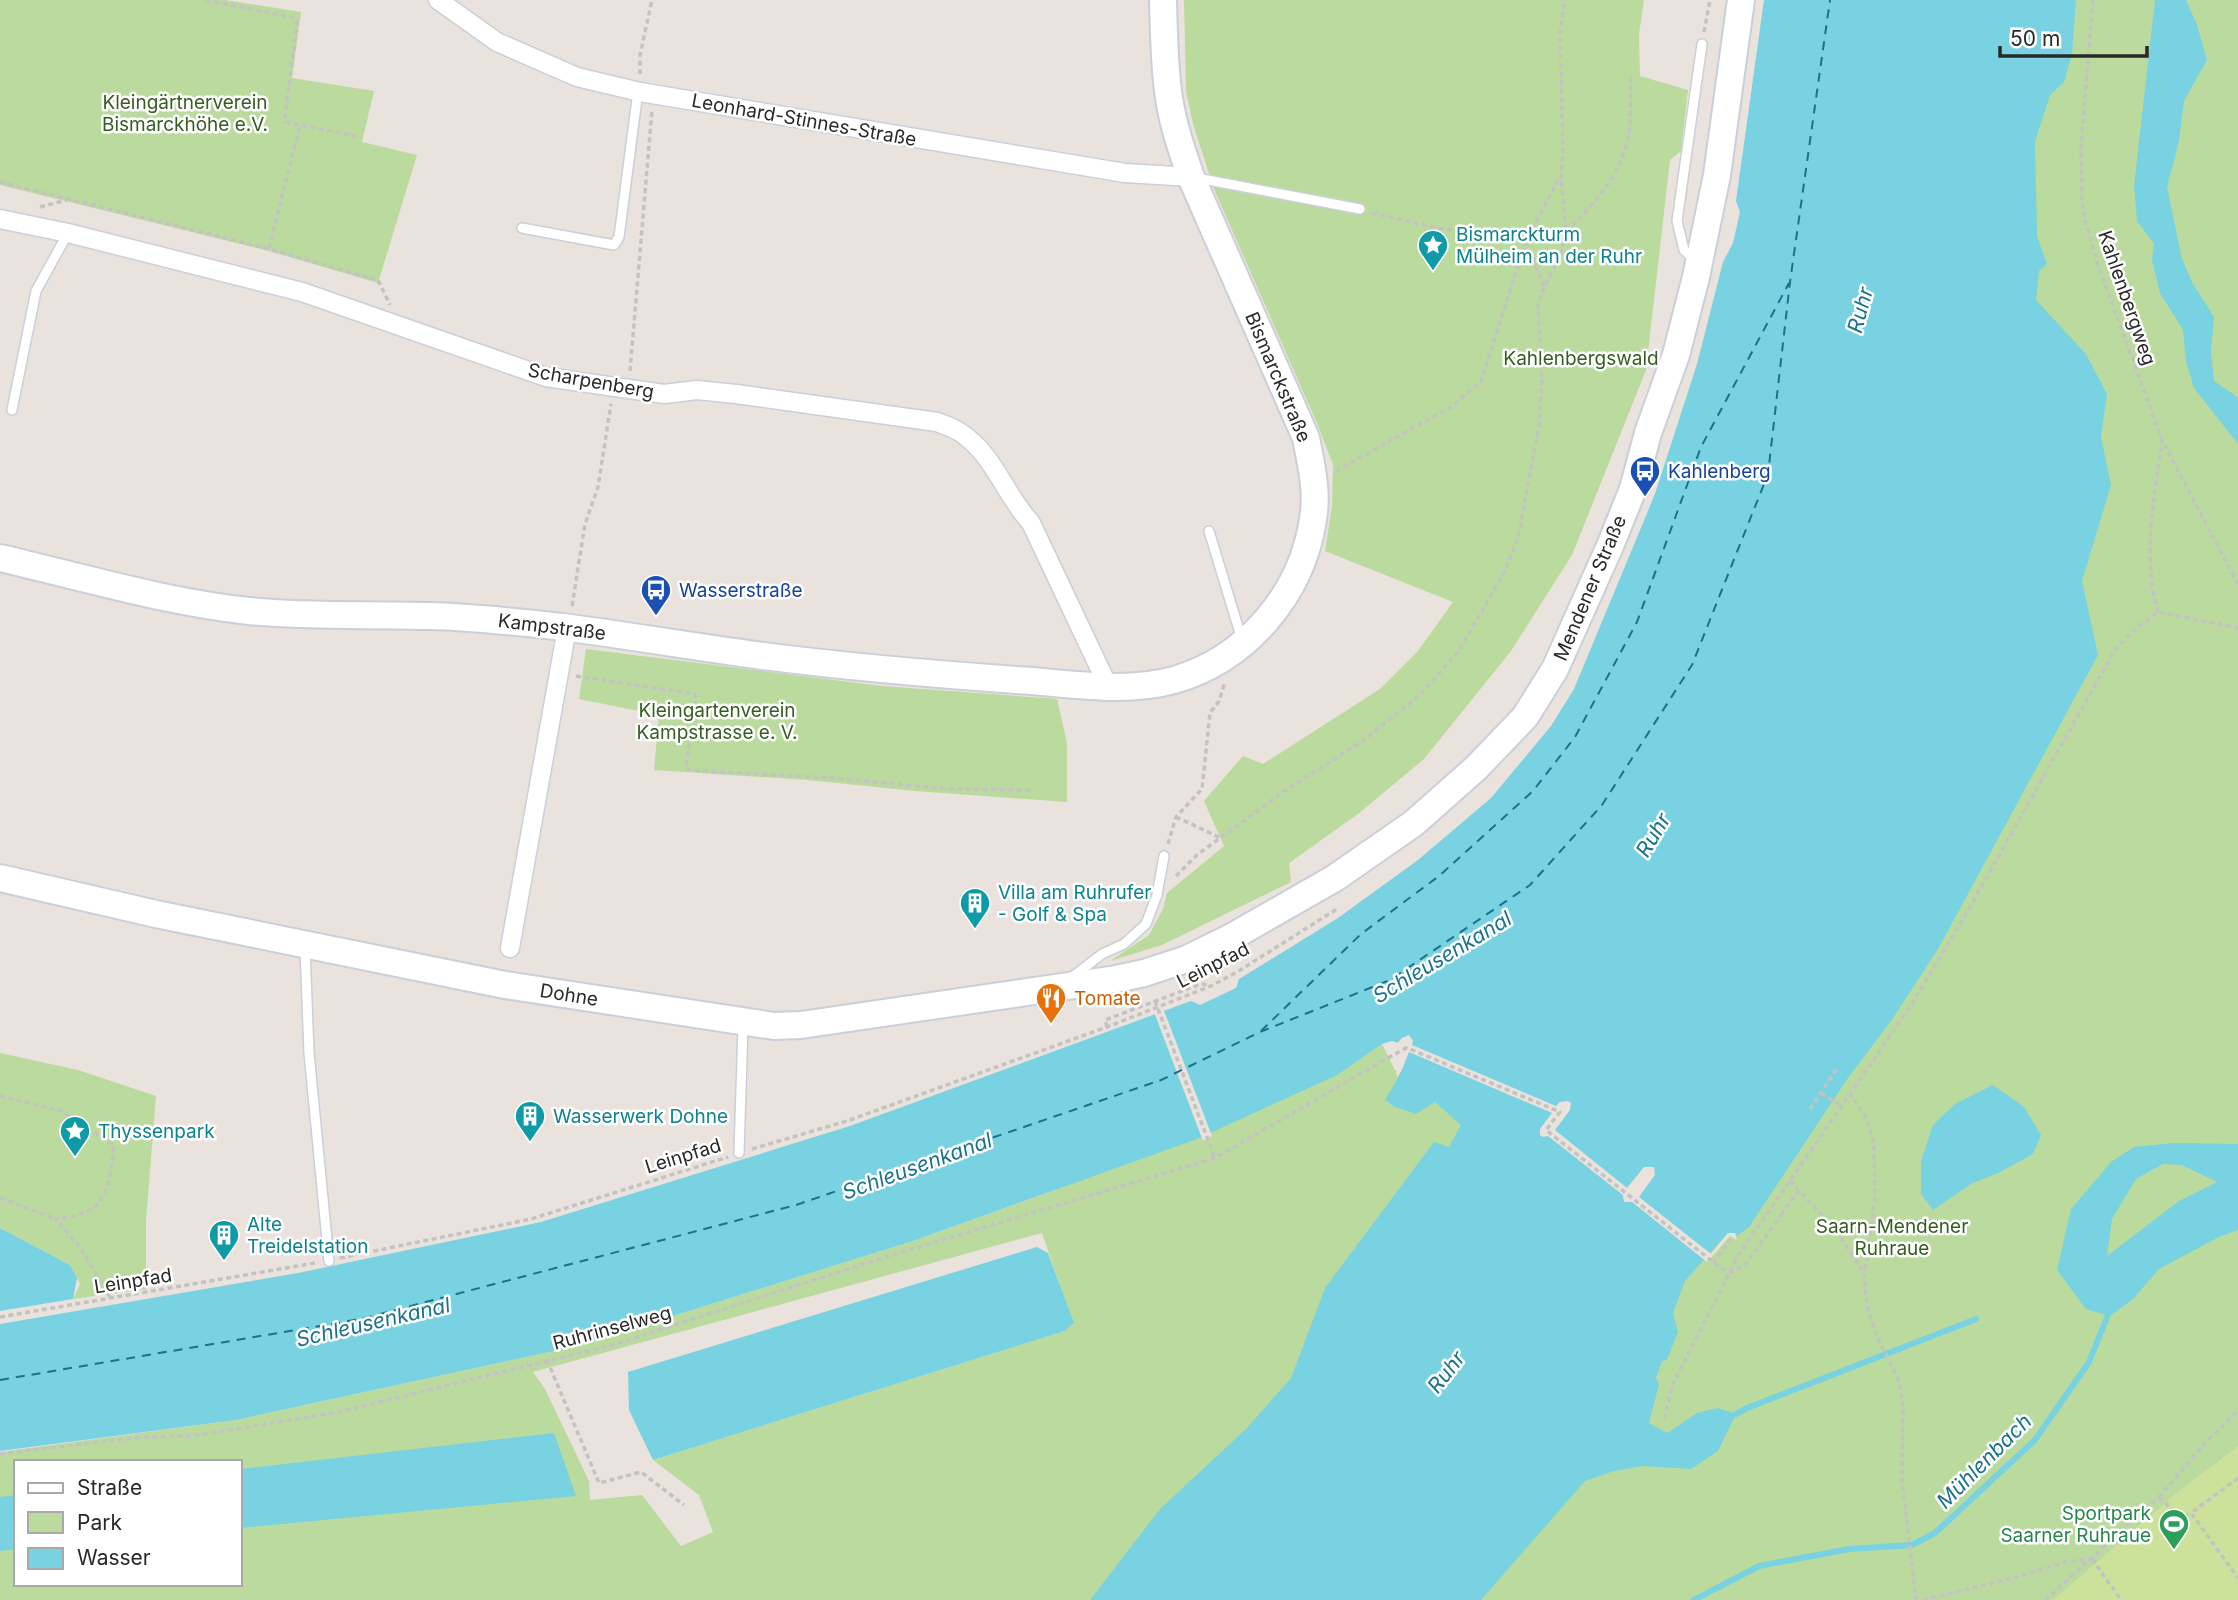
<svg xmlns="http://www.w3.org/2000/svg" width="2238" height="1600" font-family="Inter,sans-serif">
<style>
.green{fill:#badb9d;fill-rule:evenodd}
.pitch{fill:#cce29a}
.water{fill:#78d2e2;fill-rule:evenodd}
.pier{fill:#eae2dc}
.lines{fill:none;stroke-linecap:round;stroke-linejoin:round}
.stream{stroke:#78d2e2;stroke-width:6}
.ferry{stroke:#1a728b;stroke-width:2;stroke-dasharray:9 7;stroke-linecap:butt}
.lane-casing{stroke:#cacfd9;stroke-width:12}
.street-casing{stroke:#cacfd9;stroke-width:21}
.secondary-casing{stroke:#cacfd9;stroke-width:30}
.path{stroke:#c3c3c3;stroke-width:3.5;stroke-dasharray:5 3.5;stroke-linecap:butt}
.lane{stroke:#fff;stroke-width:9}
.street{stroke:#fff;stroke-width:18}
.secondary{stroke:#fff;stroke-width:26}
.path-bridge{stroke:#c3c3c3;stroke-width:3.5;stroke-dasharray:5 3.5;stroke-linecap:butt}
.labels{text-anchor:middle;dominant-baseline:central;stroke-width:5;stroke-linejoin:round;paint-order:stroke}
.park-label{font-size:19px;fill:#355e20;stroke:#fff}
.street-label{font-size:19px;fill:#292929;stroke:#fff}
.culture-label{font-size:19px;fill:#0d838f;stroke:#fff;text-anchor:start}
.transit-label{font-size:19px;fill:#164399;stroke:#fff;text-anchor:start}
.food-label{font-size:19px;fill:#c56008;stroke:#fff;text-anchor:start}
.leisure-label{font-size:19px;fill:#27864d;stroke:#fff;text-anchor:end}
.water-label{font-size:21px;font-style:italic;fill:#1a728b;stroke:#fff}
</style>
<rect width="100%" height="100%" fill="#eae2dc"/>
<!-- green -->
<path class="green" d="M0,0H225L301,12L292,78L374,91L362,142L417,155L378,283L269,251L0,185Z
M1184,0H1644L1639,34L1640,76L1688,90L1681,151L1670,160L1646,370L1572,555L1511,651L1424,759L1358,814L1289,863L1291,882L1162,945L1110,961L1149,935L1163,909L1167,893L1224,846L1204,801L1243,756L1263,764L1380,689L1418,651L1453,602L1325,551L1332,506L1333,465L1317,423L1214,189L1193,124L1186,91Z
M1955,0H2238V1447L2176,1494L2054,1600H0V1452L236,1420L577,1346L913,1241L1050,1192L1362,1057L1382,1044L1395,1070L1528,1118ZM1042,1233L1073,1323L1065,1331L653,1460L699,1495L713,1532L681,1546L642,1495L590,1500L589,1481L545,1389L533,1372ZM16,1462H240V1584H16Z
M586,649L881,686L1057,699L1067,743V802L915,791L808,780L654,770L659,715L579,699Z
M0,1053L78,1070L156,1096L146,1220V1289L73,1299L80,1284L70,1265L0,1228Z"/>
<!-- pitch -->
<path class="pitch" d="M2238,1447V1600H2054L2176,1494Z"/>
<!-- water -->
<path class="water" d="M1764,0H2076L2072,54L2064,82L2050,95L2035,142L2037,236L2047,264L2039,271L2036,300L2086,354L2107,394L2101,437L2111,485L2082,581L2098,655L1938,949L1891,1021L1848,1078L1749,1227L1737,1236L1735,1233H1728L1685,1281L1673,1313L1678,1332L1667,1360L1662,1361L1656,1378L1659,1384L1649,1423L1667,1433L1697,1413L1718,1408L1736,1414L1718,1451L1691,1469L1643,1466L1614,1471L1585,1481L1481,1600H1090L1160,1509L1246,1429L1291,1378L1325,1288L1434,1142L1449,1147L1461,1125L1435,1102L1416,1114L1395,1107L1385,1100C1397,1080 1409,1060 1411,1038H1402L1399,1043L1392,1041L1382,1044L1337,1075L1197,1139L913,1241L577,1346L236,1420L0,1451V1324L298,1273L541,1222L850,1126L1191,1001L1200,1005L1236,988L1239,979L1338,918L1418,860L1491,798L1551,726L1574,689L1655,494L1697,364L1723,262L1733,243L1740,212L1736,201Z
M2155,0H2186L2197,25L2207,60L2184,101L2179,141L2167,187L2182,259L2193,284L2214,317L2211,352L2214,381L2236,396L2238,400V444L2194,388L2186,361L2183,330L2160,293L2152,260L2154,244L2137,221L2134,186Z
M1993,1085L2024,1107L2041,1135L2033,1154L2000,1172L1971,1184L1933,1210L1921,1194V1161L1933,1125L1955,1104Z
M2173,1143L2238,1144V1230L2219,1237L2159,1269L2133,1299L2110,1316L2086,1309L2057,1270L2071,1209L2111,1162L2134,1147ZM2163,1164L2182,1165L2217,1182L2179,1201L2107,1256L2112,1219L2136,1179Z
M0,1228L70,1265L77,1278L73,1299L0,1311Z
M1037,1247L1048,1253L1074,1323L1065,1331L653,1460L629,1410L628,1372Z
M554,1433L576,1496L240,1528V1469Z
M16,1495V1549L0,1551V1497Z"/>
<!-- pier -->
<path class="pier" d="M1163,1008L1212,1136L1203,1141L1154,1012Z
M1409,1035L1413,1041L1412,1045L1556,1106L1560,1102L1568,1101L1571,1103L1570,1110L1555,1130L1627,1188L1644,1167H1654L1655,1175L1639,1197L1711,1254L1728,1233H1735L1737,1240L1730,1236L1707,1262L1632,1202H1624L1623,1195L1548,1136L1543,1137L1540,1135V1129L1552,1113L1409,1052L1398,1077L1396,1073L1409,1041L1407,1039L1400,1047L1395,1046L1402,1038Z"/>
<g class="lines">
<!-- stream -->
<path class="stream" d="M1736,1414L1747,1408L1976,1319
M1694,1600L1759,1566L1849,1549L1912,1545L1935,1533L2035,1440L2089,1362L2110,1310"/>
<!-- ferry -->
<path class="ferry" d="M1261,1031L1361,934L1439,876L1533,791L1575,737L1637,622L1701,447L1789,283
M0,1380L361,1319L796,1205L1161,1080L1260,1032L1390,980L1530,885L1602,805L1692,665L1768,474L1790,282L1830,0"/>
<!-- lane casing -->
<g class="lane-casing">
<path id="lane" d="M1197,178L1360,209
M522,228L614,245L619,237L638,91
M1695,261L1684,250L1677,221L1702,44
M12,410L36,291L68,233
M1209,531L1242,640
M305,947L309,1053L329,1261
M1071,978L1102,954L1124,944L1146,924L1157,895L1164,856
M739,1153L743,1026"/>
</g>
<!-- street casing -->
<g class="street-casing">
<path id="street" d="M438,0L497,42L577,77L640,92L1125,173L1191,177
M0,219L68,233L302,292L546,377L664,394L697,390L736,394L937,422C944,425 951,427 958,431C993,452 1005,495 1031,523L1108,686
M510,948L567,628"/>
</g>
<!-- secondary casing -->
<g class="secondary-casing">
<path id="secondary" d="M0,558C82,577 165,602 249,611C309,617 369,614 429,616C474,617 518,622 563,627C630,636 697,647 763,656C848,667 932,674 1017,680C1068,683 1124,694 1174,680C1247,659 1302,594 1313,519C1318,492 1311,464 1306,438L1191,177C1182,151 1173,125 1169,98C1164,66 1164,33 1163,0
M0,878L156,914L505,985L774,1026L801,1025L1116,979L1144,973L1187,959L1230,938L1335,878L1414,823L1476,768L1525,717L1555,669L1610,546L1633,489L1648,433L1676,355L1696,277L1717,175L1741,0"/>
</g>
<!-- path -->
<path class="path" d="M206,0L295,18L297,24L285,117L286,122L356,136
M2093,0L2081,147L2082,199L2085,220L2098,265L2162,440L2238,584
M1704,32L1710,0
M640,74V55L652,0
M0,182L269,249L378,280L390,305
M40,207L67,200
M1372,213L1438,228L1526,240
M1566,231C1594,204 1616,181 1627,143C1632,126 1630,93 1631,73
M1526,242L1544,287
M269,248L300,125
M630,371L652,110
M1336,471L1451,407L1481,381L1526,240L1560,177
M572,606L585,524L598,487L611,404
M2158,612C2142,557 2154,496 2162,441
M576,676L695,694L696,700L686,765V768L691,770L833,778L950,789L1030,790
M1176,817L1221,838
M1168,844L1176,817L1202,789L1210,713L1219,701L1225,682
M1176,876L1197,855L1283,792L1364,740L1420,695L1458,652L1504,573L1518,538L1539,425L1542,381L1538,306L1544,287L1561,255L1566,231L1561,175L1563,148L1560,32L1565,0
M1107,1027L1105,1020L1201,984L1209,985
M1821,1093L1840,1105
M1849,1093L1867,1119L1874,1145L1875,1199L1864,1274L1867,1307L1877,1337L1898,1378L1903,1405L1902,1479L1916,1600
M0,1096L62,1111L114,1146C111,1170 110,1204 83,1213C75,1217 65,1217 56,1219L80,1247L111,1299
M1810,1109L1838,1067
M752,1149L847,1121L1107,1027L1211,986L1237,972L1337,909
M1790,1181L1836,1230L1863,1272
M0,1198L56,1219
M1781,1215L1799,1190
M340,1258L531,1219L728,1157
M1713,1263L1731,1239
M0,1317L315,1263
M547,1360L599,1483L641,1472L684,1505
M1664,1418L1673,1384L1738,1256L1908,1010L1962,921L2115,650L2135,629L2158,612L2238,628
M0,1454L132,1438L200,1435L338,1412L613,1345L879,1259L1215,1158L1388,1058
M2238,1478L2191,1513L2238,1578
M2159,1497L2181,1518L2191,1513
M2092,1559L2121,1600
M1923,1600L2013,1578L2066,1562L2090,1559
M2045,1600L2159,1497L2207,1441L2238,1411"/>
<!-- lane -->
<use href="#lane" class="lane"/>
<!-- street -->
<use href="#street" class="street"/>
<!-- secondary -->
<use href="#secondary" class="secondary"/>
<!-- path-bridge -->
<path class="path-bridge" d="M1155,1001L1215,1158
M1388,1058L1406,1048L1410,1049L1560,1112L1546,1130L1722,1269L1732,1272L1745,1265L1781,1215"/>
</g>
<!-- icons -->
<defs>
<g id="sight-pin" transform="scale(1.575)"><path d="M0 17L-7.5 6A9.5 9.5 0 1 1 7.5 6Z" fill="#0f9aa8" stroke="#fff"/><path d="M0-6L1.8-2.2L6-1.7L2.9 1.2L3.7 5.4L0 3.3L-3.7 5.4L-2.9 1.2L-6-1.7L-1.8-2.2Z" fill="#fff"/></g>
<g id="bus-pin" transform="scale(1.575)"><path d="M0 17L-7.5 6A9.5 9.5 0 1 1 7.5 6Z" fill="#1a4fb4" stroke="#fff"/><path d="M-5-6H5V4H4V6H2V4H-2V6H-4V4H-5ZM-3.5-4V0h7V-4ZM-3.5 1.2v1.5H-2V1.2ZM2 1.2v1.5H3.5V1.2Z" fill="#fff"/></g>
<g id="building-pin" transform="scale(1.575)"><path d="M0 17L-7.5 6A9.5 9.5 0 1 1 7.5 6Z" fill="#0f9aa8" stroke="#fff"/><path d="M-4-6H4V6H1V3H-1V6H-4ZM-2.5-4.3h1.7v1.8h-1.7ZM.8-4.3h1.7v1.8H.8ZM-2.5-1h1.7V.8h-1.7ZM.8-1h1.7V.8H.8Z" fill="#fff"/></g>
<g id="restaurant-pin" transform="scale(1.575)"><path d="M0 17L-7.5 6A9.5 9.5 0 1 1 7.5 6Z" fill="#e8710a" stroke="#fff"/><path d="M-5-6h1v4h1v-4h1v4h1v-4h1v5L-1.5 .5V6h-2V.5L-5-1ZM5-6V6H3V1.5H1.5Q1.5-4 5-6Z" fill="#fff"/></g>
<g id="stadium-pin" transform="scale(1.575)"><path d="M0 17L-7.5 6A9.5 9.5 0 1 1 7.5 6Z" fill="#2e9e5b" stroke="#fff"/><path d="M0-5a6.5 5 0 1 0 0 10a6.5 5 0 1 0 0-10ZM-3.5-1.8h7v3.6h-7Z" fill="#fff"/></g>
</defs>
<g fill-rule="evenodd">
<use href="#sight-pin" x="1433" y="245"/>
<use href="#bus-pin" x="1645" y="471"/>
<use href="#bus-pin" x="656" y="590"/>
<use href="#building-pin" x="975" y="903"/>
<use href="#restaurant-pin" x="1051" y="998"/>
<use href="#building-pin" x="530" y="1116"/>
<use href="#sight-pin" x="75" y="1131"/>
<use href="#building-pin" x="224" y="1235"/>
<use href="#stadium-pin" x="2174" y="1524"/>
</g>
<g class="labels">
<!-- park labels -->
<g class="park-label">
<text x="185" y="102">Kleingärtnerverein<tspan x="185" dy="22">Bismarckhöhe e.V.</tspan></text>
<text x="1581" y="358">Kahlenbergswald</text>
<text x="717" y="710">Kleingartenverein<tspan x="717" dy="22">Kampstrasse e. V.</tspan></text>
<text x="1892" y="1226">Saarn-Mendener<tspan x="1892" dy="22">Ruhraue</tspan></text>
</g>
<!-- street labels -->
<g class="street-label">
<text transform="translate(804 120) rotate(10)">Leonhard-Stinnes-Straße</text>
<text transform="translate(2127 298) rotate(71)">Kahlenbergweg</text>
<text transform="translate(1278 377) rotate(67)">Bismarckstraße</text>
<text transform="translate(591 381) rotate(10)">Scharpenberg</text>
<text transform="translate(1590 588) rotate(-67)">Mendener Straße</text>
<text transform="translate(552 627) rotate(7)">Kampstraße</text>
<text transform="translate(1213 965) rotate(-27)">Leinpfad</text>
<text transform="translate(569 995) rotate(9)">Dohne</text>
<text transform="translate(683 1156) rotate(-17)">Leinpfad</text>
<text transform="translate(133 1281) rotate(-9)">Leinpfad</text>
<text transform="translate(612 1328) rotate(-15)">Ruhrinselweg</text>
</g>
<!-- culture labels -->
<g class="culture-label">
<text x="1456" y="234">Bismarckturm<tspan x="1456" dy="22">Mülheim an der Ruhr</tspan></text>
<text x="998" y="892">Villa am Ruhrufer<tspan x="998" dy="22">- Golf &amp; Spa</tspan></text>
<text x="553" y="1116">Wasserwerk Dohne</text>
<text x="98" y="1131">Thyssenpark</text>
<text x="247" y="1224">Alte<tspan x="247" dy="22">Treidelstation</tspan></text>
</g>
<!-- transit labels -->
<g class="transit-label">
<text x="1668" y="471">Kahlenberg</text>
<text x="679" y="590">Wasserstraße</text>
</g>
<!-- food labels -->
<g class="food-label">
<text x="1074" y="998">Tomate</text>
</g>
<!-- leisure labels -->
<g class="leisure-label">
<text x="2151" y="1513">Sportpark<tspan x="2151" dy="22">Saarner Ruhraue</tspan></text>
</g>
<!-- water labels -->
<g class="water-label">
<text transform="translate(1860 310) rotate(-75)">Ruhr</text>
<text transform="translate(1653 835) rotate(-59)">Ruhr</text>
<text transform="translate(1442 957) rotate(-31)">Schleusenkanal</text>
<text transform="translate(917 1166) rotate(-20)">Schleusenkanal</text>
<text transform="translate(373 1322) rotate(-13)">Schleusenkanal</text>
<text transform="translate(1446 1372) rotate(-52)">Ruhr</text>
<text transform="translate(1984 1461) rotate(-45)">Mühlenbach</text>
</g>
</g>
<!-- legend -->
<rect x="14" y="1460" width="228" height="126" fill="#ffffff" stroke="#a9a9a9" stroke-width="2"/>
<rect x="28" y="1483" width="35" height="10" fill="#ffffff" stroke="#a9a9a9" stroke-width="2"/>
<text x="77" y="1495" font-size="21" fill="#292929">Straße</text>
<rect x="28" y="1512" width="35" height="21" fill="#badb9d" stroke="#a9a9a9" stroke-width="2"/>
<text x="77" y="1530" font-size="21" fill="#292929">Park</text>
<rect x="28" y="1548" width="35" height="21" fill="#78d2e2" stroke="#a9a9a9" stroke-width="2"/>
<text x="77" y="1565" font-size="21" fill="#292929">Wasser</text>
<!-- scale -->
<path d="M2000 46v10h147v-10" fill="none" stroke="#292929" stroke-width="3.5"/>
<text x="2010" y="46" font-size="21" fill="#292929" stroke="#ffffff" stroke-width="5" paint-order="stroke">50 m</text>
</svg>
